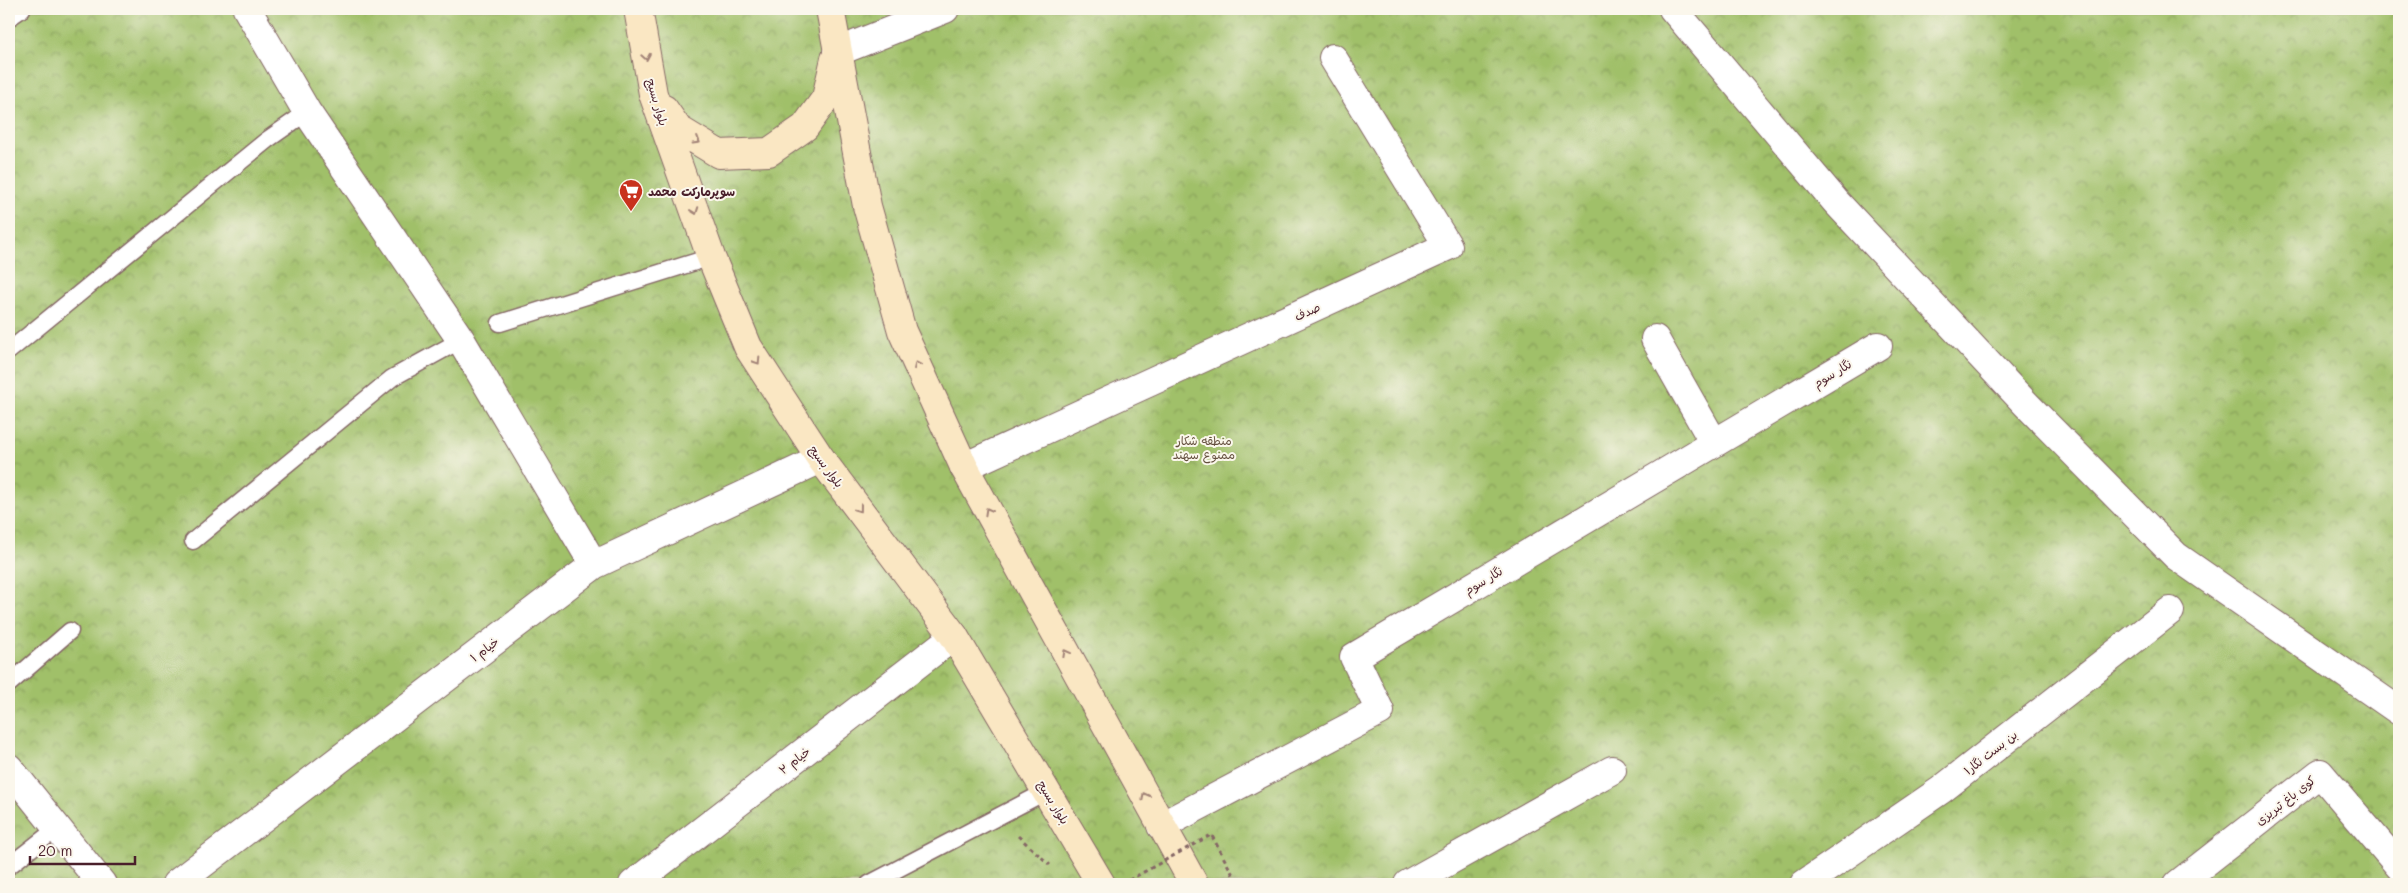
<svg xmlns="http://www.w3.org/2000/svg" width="2408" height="893" font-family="Mali,'Playpen Sans Arabic',sans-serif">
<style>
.park{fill:url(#park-crowns);stroke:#75704a}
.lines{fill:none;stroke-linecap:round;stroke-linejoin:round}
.service-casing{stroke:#846665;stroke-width:19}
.minor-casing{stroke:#846665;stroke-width:30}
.secondary-casing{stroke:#846665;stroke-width:30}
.path{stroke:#846665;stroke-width:3;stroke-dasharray:4 4;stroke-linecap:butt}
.service{stroke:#fff;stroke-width:16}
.minor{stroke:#fff;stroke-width:28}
.secondary{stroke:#fae7c3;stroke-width:28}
.path-bridge{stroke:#846665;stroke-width:3;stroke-dasharray:4 4;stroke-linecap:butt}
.oneway{stroke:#a28377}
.labels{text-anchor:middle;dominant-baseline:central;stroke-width:4;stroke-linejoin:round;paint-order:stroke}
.street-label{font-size:12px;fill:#4a1f2b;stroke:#fbf7ec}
.poi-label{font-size:12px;font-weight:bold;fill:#4a1f2b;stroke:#fbf7ec;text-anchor:start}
.park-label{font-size:12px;fill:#644f3e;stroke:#fbf7ec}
</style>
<defs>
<pattern id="park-crowns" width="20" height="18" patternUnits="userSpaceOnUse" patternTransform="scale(1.25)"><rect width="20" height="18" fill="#a0c069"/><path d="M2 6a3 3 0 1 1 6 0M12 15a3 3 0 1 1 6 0" fill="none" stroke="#849b57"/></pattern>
</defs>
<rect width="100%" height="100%" fill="#fbf7ec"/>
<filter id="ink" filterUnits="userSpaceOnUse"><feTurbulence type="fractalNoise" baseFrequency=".02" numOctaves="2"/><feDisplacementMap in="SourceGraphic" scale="10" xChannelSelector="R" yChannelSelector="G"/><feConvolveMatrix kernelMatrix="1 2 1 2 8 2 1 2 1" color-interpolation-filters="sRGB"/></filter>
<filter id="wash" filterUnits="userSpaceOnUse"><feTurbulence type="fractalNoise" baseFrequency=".0096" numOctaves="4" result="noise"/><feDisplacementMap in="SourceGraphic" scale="20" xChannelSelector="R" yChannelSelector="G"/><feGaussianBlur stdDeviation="1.12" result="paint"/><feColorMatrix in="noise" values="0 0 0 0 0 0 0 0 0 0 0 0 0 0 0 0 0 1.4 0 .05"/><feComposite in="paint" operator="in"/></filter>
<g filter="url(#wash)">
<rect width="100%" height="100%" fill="#f1ead1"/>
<!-- park -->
<path class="park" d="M9,9H2399V884H9Z"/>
</g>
<g filter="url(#ink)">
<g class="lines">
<!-- service casing -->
<g class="service-casing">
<path id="service" d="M9,18L22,9
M500,323L711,257
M9,351L267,140L307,112
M193,541L392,378L461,340
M9,684L70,631
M9,866L56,829
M869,884L1047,791"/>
</g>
<!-- minor casing -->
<g class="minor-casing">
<path id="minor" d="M247,9L307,112L461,340L594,565
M1673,9L1836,202L2026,404L2176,556L2399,711
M837,52L945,9
M1655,339L1714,443
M964,467L1448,246L1333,58
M9,768L102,884
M1161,826L1380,711L1354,657L1878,346
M176,884L594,565L821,459
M633,884L954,636
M1408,884L1612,770
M1804,884L1941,790L2170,611
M2178,884L2320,773L2399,866"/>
</g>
<!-- secondary casing -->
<g class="secondary-casing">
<path id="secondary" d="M638,9L653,94L711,257L748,347L821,459L954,636L1101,884
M830,9L867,206L902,331L964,467L1194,884
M664,109L678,129L719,154L769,152L805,127L826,98L835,59"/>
</g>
<!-- path -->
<path class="path" d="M1018,836L1050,865
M1212,836L1238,884"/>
<!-- service -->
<use href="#service" class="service"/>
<!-- minor -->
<use href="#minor" class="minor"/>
<!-- secondary -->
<use href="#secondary" class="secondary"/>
<!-- path-bridge -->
<path class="path-bridge" d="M1122,884L1211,835"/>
</g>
<!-- one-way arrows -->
<defs><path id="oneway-chevron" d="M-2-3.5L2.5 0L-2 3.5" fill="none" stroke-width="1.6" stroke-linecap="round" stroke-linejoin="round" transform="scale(1.25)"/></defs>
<g class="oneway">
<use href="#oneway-chevron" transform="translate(646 57) rotate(80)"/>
<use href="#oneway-chevron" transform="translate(697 141) rotate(31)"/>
<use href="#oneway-chevron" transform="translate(695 211) rotate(70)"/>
<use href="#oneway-chevron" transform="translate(757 361) rotate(57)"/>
<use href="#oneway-chevron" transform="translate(917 365) rotate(-115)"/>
<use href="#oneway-chevron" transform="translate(859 509) rotate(53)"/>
<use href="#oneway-chevron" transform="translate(988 511) rotate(-119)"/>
<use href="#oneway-chevron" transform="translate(1066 653) rotate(-119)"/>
<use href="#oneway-chevron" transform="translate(1145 796) rotate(-119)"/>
</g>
</g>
<!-- icons -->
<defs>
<g id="supermarket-pin" transform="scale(1.25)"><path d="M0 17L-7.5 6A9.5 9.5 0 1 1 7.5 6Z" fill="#c8321e" stroke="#fbf7ec"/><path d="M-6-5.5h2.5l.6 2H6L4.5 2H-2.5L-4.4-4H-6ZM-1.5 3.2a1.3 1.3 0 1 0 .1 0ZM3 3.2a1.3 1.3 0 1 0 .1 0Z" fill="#fff"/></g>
</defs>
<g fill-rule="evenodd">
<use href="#supermarket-pin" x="631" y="191"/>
</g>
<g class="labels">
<!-- street labels -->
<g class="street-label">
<text transform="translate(658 102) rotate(74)">بلوار بسیج</text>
<text transform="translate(1307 311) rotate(-25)">صدف</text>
<text transform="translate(1832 373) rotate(-31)">نگار سوم</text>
<text transform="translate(827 466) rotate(54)">بلوار بسیج</text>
<text transform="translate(1483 580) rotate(-31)">نگار سوم</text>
<text transform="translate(484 649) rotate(-37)">خیام ۱</text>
<text transform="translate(1990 752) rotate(-38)">بن بست نگار۱</text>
<text transform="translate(794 760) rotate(-38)">خیام ۲</text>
<text transform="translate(2285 800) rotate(-38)">کوی باغ تبریزی</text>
<text transform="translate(1054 802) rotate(59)">بلوار بسیج</text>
</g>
<!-- poi labels -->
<g class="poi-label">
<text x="648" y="191">سوپرمارکت محمد</text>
</g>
<!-- park labels -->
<g class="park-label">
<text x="1204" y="440">منطقه شکار<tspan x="1204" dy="14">ممنوع سهند</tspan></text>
</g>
</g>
<!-- margin -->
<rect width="2408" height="893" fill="none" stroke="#fbf7ec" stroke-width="30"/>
<!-- scale -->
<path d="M30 856v8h105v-8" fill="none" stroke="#4a1f2b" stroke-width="2.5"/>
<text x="38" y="856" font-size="15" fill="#4a1f2b" stroke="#fbf7ec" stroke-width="4" paint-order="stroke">20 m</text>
</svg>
